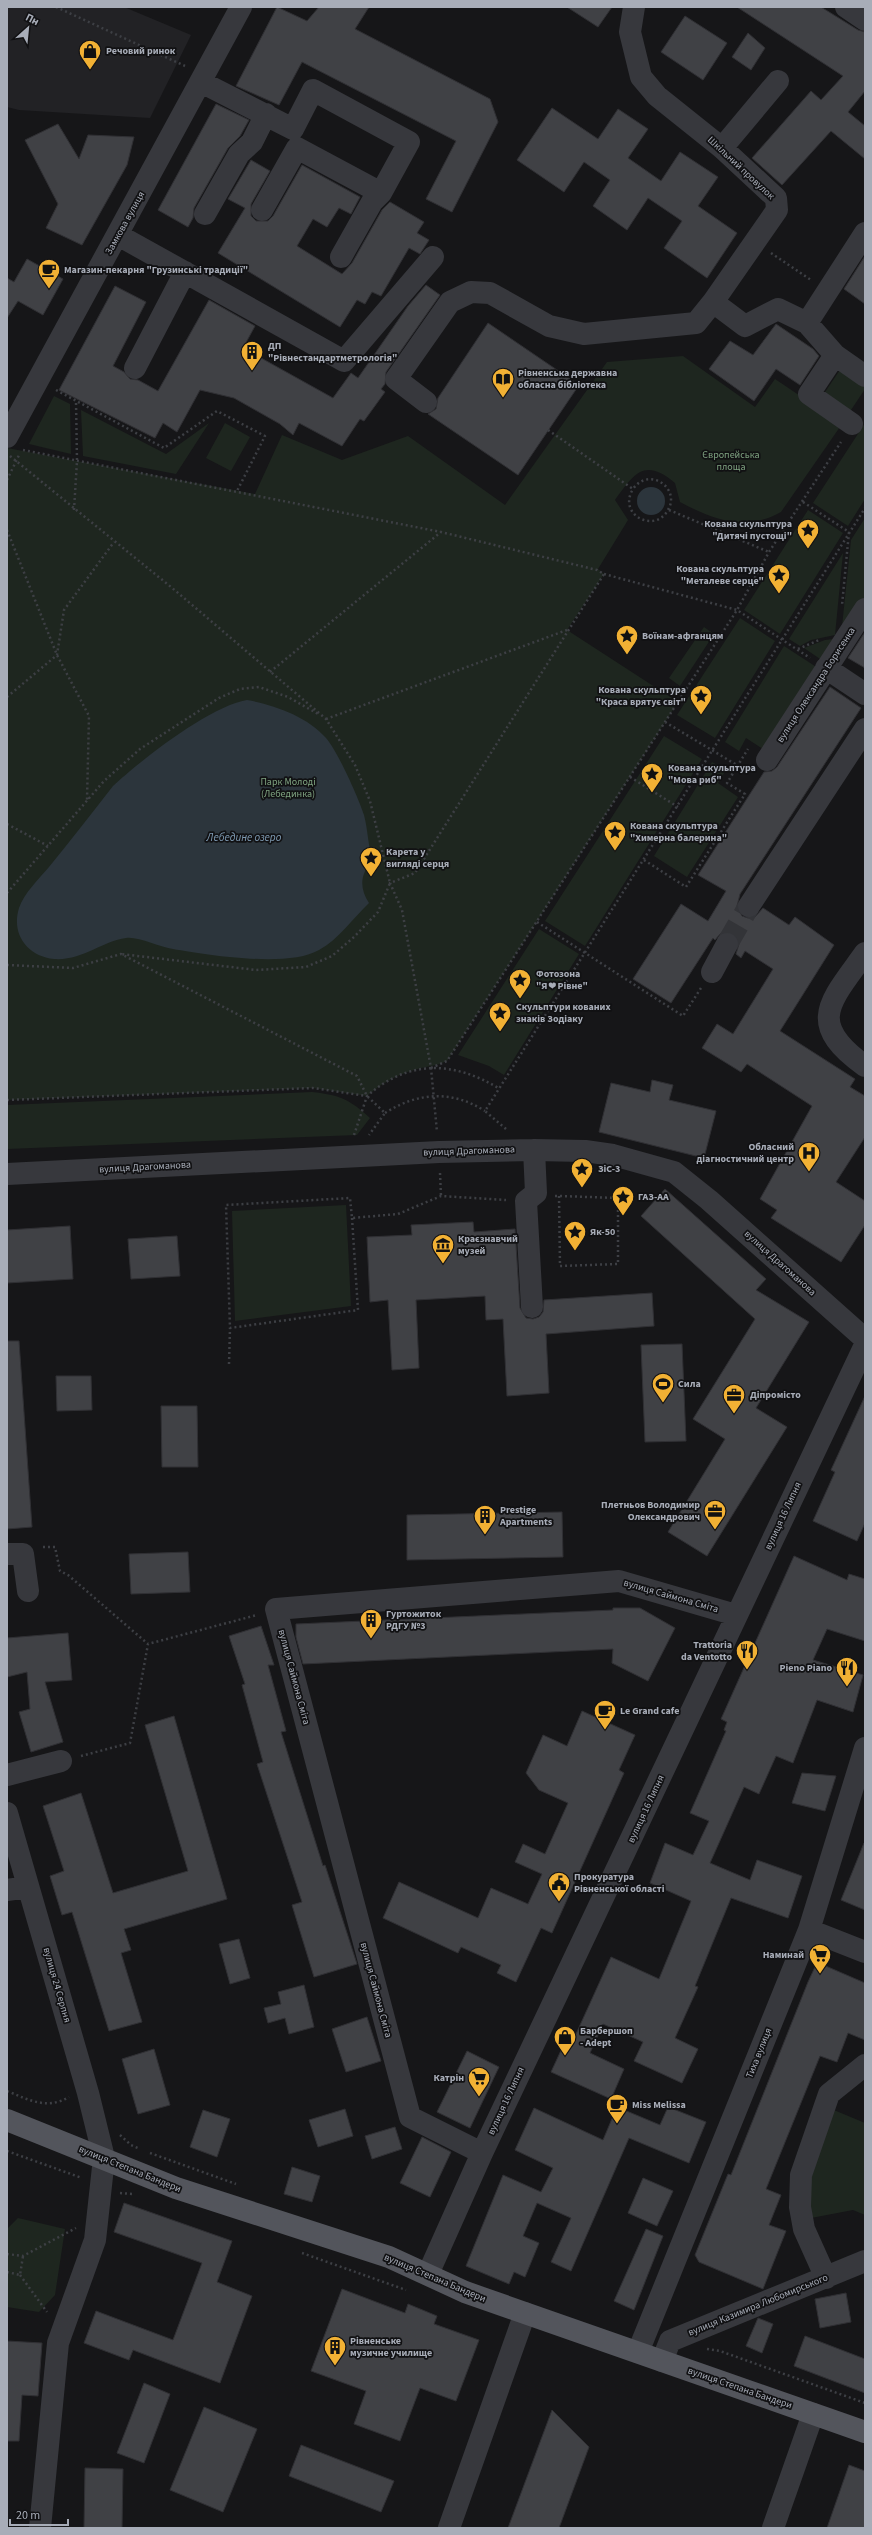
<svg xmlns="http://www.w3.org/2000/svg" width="872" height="2535" font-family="'Source Sans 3',sans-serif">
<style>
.built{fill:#222225}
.green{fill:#1e261f}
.water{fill:#2c353c}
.building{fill:#404145;stroke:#303034}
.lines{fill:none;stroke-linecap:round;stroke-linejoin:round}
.minor-tunnel{stroke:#333438;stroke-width:22;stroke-dasharray:22 11;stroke-linecap:butt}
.path{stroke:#3d3f44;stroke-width:2.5;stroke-dasharray:2 3;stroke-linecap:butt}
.minor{stroke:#37383d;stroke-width:22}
.major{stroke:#53555c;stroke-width:22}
.labels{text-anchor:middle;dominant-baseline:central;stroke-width:3.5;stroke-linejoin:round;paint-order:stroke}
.poi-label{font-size:10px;font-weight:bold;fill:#a8adb8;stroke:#111113;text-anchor:start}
.street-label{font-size:10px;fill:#a8adb8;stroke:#111113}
.park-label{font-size:10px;fill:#7fa381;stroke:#111113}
.water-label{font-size:11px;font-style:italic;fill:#7f9bb3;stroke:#111113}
</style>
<rect width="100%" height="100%" fill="#161618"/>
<!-- built -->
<path class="built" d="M7,7H124L191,35L150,118L19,110L7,107Z"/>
<!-- green -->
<path class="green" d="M683,356L755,407L775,379L842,424L781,512C745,532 714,520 680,502L675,483C644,457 634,474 615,500L628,520L598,569L604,574L567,630L678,702L447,1061C433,1067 426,1066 414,1070C396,1075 381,1084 367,1096L313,1088L7,1100V448L255,494L282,435L342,460L408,436L505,505L607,362Z
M842,367L865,384V389L847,416L821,398Z
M54,396L70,404L71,454L29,444Z
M81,410L166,454L209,423L176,474L83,456Z
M225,423L250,437L231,471L206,458Z
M865,423V499L848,526L813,503Z
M808,510L843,533L780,634L744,610Z
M865,518V603L841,636L851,540Z
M843,553L835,635L811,640L800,646L789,639Z
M740,618L775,641L715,738L677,715Z
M704,627L714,634L680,686L669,678Z
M834,639L826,663L804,648L825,640Z
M784,646L821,670L766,751L746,738L739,751L725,742Z
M664,736L702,759L585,946L545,921Z
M712,762L726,770L718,783L738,797L687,877L654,856Z
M539,929L579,954L504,1075L489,1066L458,1055Z
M312,1092C340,1095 349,1099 370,1118L357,1135L7,1149V1105Z
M346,1205L351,1306L235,1321L232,1211Z
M829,2108L865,2123V2215L853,2210L811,2218L807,2196Z
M18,2218L65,2229L55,2295L39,2312L7,2307V2229Z"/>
<!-- water -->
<path class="water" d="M637 501a14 14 0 1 1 28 0a14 14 0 1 1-28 0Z
M247,700C274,705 307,716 326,738C337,750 359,799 364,815C368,830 368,847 373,861C360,873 359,888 369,903C353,918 339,939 319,950C288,968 208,955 173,949C160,947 137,936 126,938C102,941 82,961 54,959C27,956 11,934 19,908C24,893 39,879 49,867C71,840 92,813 113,786C141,760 210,706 247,700Z"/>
<!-- building -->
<path class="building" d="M277,7L307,21L319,7H369L355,29L490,99L498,122L452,212L426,199L456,141L302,62L279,105L236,86Z
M567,7H612L598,27Z
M737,7H821L858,30L865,32V91L848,112L865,126V159L831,131L782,185L752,158L811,91L821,100L843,76Z
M685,16L727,43L703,80L661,52Z
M748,33L765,48L751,70L732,57Z
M216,104L249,120L240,136L228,148L194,208L193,218L188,227L158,210Z
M552,108L598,139L618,109L648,129L628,158L661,181L680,152L718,177L698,206L737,233L707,278L664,248L682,221L648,198L627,230L593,206L610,180L584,162L564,192L517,160Z
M58,124L79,159L88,135L134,137L127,165L82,245L46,228L58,204L25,140Z
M251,160L270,171L251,204V216L256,221H268L273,216L302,165L360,197L351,214L339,208L327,227L313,219L297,246L342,274L352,263L382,210L390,202L424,222L417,233L429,240L420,254L409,248L381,296L372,292L365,304L357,300L340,327L218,253L245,208L228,199Z
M865,256V304L844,289Z
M27,259L63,279L43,315L18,301L7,318V278L14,282Z
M426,285L440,295L386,372L385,384L381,389L385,392L364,421L360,419L342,446L299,423L293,435L280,424L234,398L200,390L177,432L163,423L155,438L59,390L115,286L146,302L113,366L124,372L130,379L138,380L158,391L209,300L255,326L243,348L333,398L351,373L358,378L408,306Z
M488,323L579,385L518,475L428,414L436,409L438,398Z
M776,324L813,349L819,356L800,385L776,369L754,401L709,369L730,341L753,355Z
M865,632V668L848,658Z
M830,687L861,708L740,894L737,906L742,916L748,918L755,917L763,908L789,925L795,917L834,945L780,1031L855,1079L850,1087L865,1096V1137L836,1182L865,1201V1225L841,1262L771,1218L777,1210L760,1199L812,1106L747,1064L741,1072L702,1048L717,1024L733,1034L773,969L745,951L741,958L736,954L739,944L738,938L733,933L726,932L720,934L715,940L713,938L671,1003L633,979L681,904L708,921L726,891L698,875L764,772L772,771L777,767Z
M652,1080L673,1085L669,1100L716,1111L704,1158L599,1132L611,1083L650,1092Z
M665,1189L766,1279L756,1290L809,1322L756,1408L787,1427L707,1556L668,1532L725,1439L693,1419L755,1319L641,1216Z
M473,1222L474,1232L515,1229L520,1308L526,1318L533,1319L539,1317L543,1312L544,1300L652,1293L654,1326L546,1334L549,1393L507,1396L503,1319L486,1320L485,1296L416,1300L419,1368L392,1370L388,1300L370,1302L367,1237L412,1235L411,1225Z
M70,1226L73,1279L7,1283V1230Z
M177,1236L180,1276L131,1279L128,1239Z
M7,1341H19L32,1527L7,1529Z
M682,1344L686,1441L645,1442L641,1345Z
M56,1376H91L92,1410L57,1411Z
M865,1396V1523L857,1541L813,1521L835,1472L831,1470Z
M161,1406H197L198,1467H162Z
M562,1512L563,1557L407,1560V1515Z
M188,1552L190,1592L131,1594L129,1554Z
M794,1556L847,1580L849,1574L865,1579V1641L827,1629L813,1660L863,1675L853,1712L817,1700L793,1763L776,1756L759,1794L744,1787L710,1863L750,1880L757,1860L802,1876L788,1918L731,1898L695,1986L698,1987L675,2038L698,2049L682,2083L634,2061L643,2042L603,2024L590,2053L624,2069L611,2099L551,2072L570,2031L576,2034L611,1957L659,1979L691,1901L650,1883L665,1843L693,1855L709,1821L690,1813L726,1731L724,1730L727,1722L721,1719Z
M613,1608H640L675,1628L648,1681L612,1663L613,1649L303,1664L296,1637V1624L613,1610Z
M261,1626L274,1665H268L286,1731L281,1732L323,1866L325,1865L357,1964L314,1977L292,1905L302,1902L257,1764L263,1762L242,1685L245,1684L229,1636Z
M68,1633L72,1680L45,1682L63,1742L31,1752L19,1712L30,1709L27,1672L7,1677V1638Z
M582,1711L635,1735L619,1770L624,1773L552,1933L541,1928L516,1982L497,1973L501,1965L461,1947L458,1953L383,1918L399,1882L478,1918L491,1888L528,1904L542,1874L515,1862L523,1844L545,1854L568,1803L539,1790L526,1773L543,1735L567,1746Z
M174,1716L227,1899L124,1929L131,1950L121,1953L142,2022L109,2031L72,1912L62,1915L50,1876L64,1871L43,1806L81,1793L113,1893L188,1871L145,1725Z
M802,1773L836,1776L825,1811L792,1803Z
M864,1843H865V1910L841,1900Z
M239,1939L250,1978L230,1984L219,1944Z
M821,1964L865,1983V2040L848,2033L837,2062L820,2056L766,2189L781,2195L769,2225L786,2231L763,2289L699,2262L695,2255L728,2174L731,2175L808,1982L815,1967Z
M304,1985L314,2027L289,2034L285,2018L268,2023L264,2008L281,2004L278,1992Z
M367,2017L381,2061L346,2072L332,2029Z
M154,2049L170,2105L138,2114L122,2059Z
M467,2051L499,2067L470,2128L437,2112Z
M617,2107L660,2125L668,2107L706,2122L689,2163L629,2138L571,2271L551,2262L571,2218L537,2203L523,2236L539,2243L525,2277L514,2272L509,2284L466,2266L503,2175L541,2192L553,2168L515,2150L534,2108L603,2140Z
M345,2109L353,2136L318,2147L309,2120Z
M203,2110L230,2119L217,2157L190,2147Z
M395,2127L402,2149L372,2159L365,2136Z
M422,2137L451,2152L430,2197L400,2183Z
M292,2167L320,2176L312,2202L284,2194Z
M643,2178L673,2191L657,2226L628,2213Z
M124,2203L232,2241L217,2282L252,2296L220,2383L133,2350L129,2360L84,2343L96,2311L173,2340L202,2263L114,2232Z
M646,2229L663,2236L634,2310L614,2301Z
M342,2289L405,2313L408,2304L437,2316L434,2324L479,2340L456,2401L420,2388L400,2441L354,2424L366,2391L311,2371Z
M846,2293L851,2322L820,2328L815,2299Z
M758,2318L773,2324L762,2353L746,2346Z
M805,2336L865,2359V2393L794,2366Z
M7,2341L42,2343L38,2396L22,2395L19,2441H7Z
M144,2383L170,2394L144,2463L117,2453Z
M204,2407L257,2429L223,2512L170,2490Z
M552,2410L589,2447L559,2528H508Z
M301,2445L394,2481L381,2512L289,2476Z
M849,2465L865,2471V2528H827Z
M85,2468L123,2469L122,2528H84Z"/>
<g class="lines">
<!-- minor-tunnel -->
<path class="minor-tunnel" d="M727,944L749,906"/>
<!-- path -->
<path class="path" d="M56,7L185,66
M771,253L811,280
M56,390L164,448L217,411L265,436L237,491
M548,430L633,489C649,466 681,488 668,510C655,534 617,515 633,489
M23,450L441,532L597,570L604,574L415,873L390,883L402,910L431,1068L437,1132
M10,456L171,587L326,719L355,765L370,801L390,883L378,912L354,937L332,956L306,967L256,970L121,954
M7,480L20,453
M803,502L849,532L842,605
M74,510L77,461L76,401
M669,510L769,552
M7,530L57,655L89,716L87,800
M604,574L737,610L810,658
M798,649L819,640
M270,672L441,532
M7,697L57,655L64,610L114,542
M326,719L567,630
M665,722L750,773
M630,777L678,807
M7,824L48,846
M644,860L686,887L745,794L727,783L748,749
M7,893L104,781L140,749L219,698L240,689L259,687L288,697L320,715
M537,922L683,1016L701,988
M7,965L73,968L121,954L357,1076L367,1096L385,1113L369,1135
M431,1068L447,1061L737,610L769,552L841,442
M7,1100L313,1088L367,1096C409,1059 454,1061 500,1089
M385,1113C418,1092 452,1090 485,1111
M506,1129L485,1111L865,508
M354,1135L367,1096
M440,1173L441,1196
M555,1196H559L618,1198V1264L560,1266L559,1196
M352,1218L358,1310L230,1328L226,1205L350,1198L352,1218L398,1214L441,1196L506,1200
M229,1364L230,1328
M43,1547H55L60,1571L68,1575L148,1644
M81,1756L130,1743L148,1644L257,1615
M7,2091C29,2100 47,2110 69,2097
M120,2135L131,2145L140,2149
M7,2151L82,2178
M150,2153L236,2184
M120,2193L133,2194
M302,2253L406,2290
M7,2254L23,2256L76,2228
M7,2272L20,2275L23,2256
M20,2275L47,2312
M707,2349L720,2351L865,2403"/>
<!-- minor -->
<path class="minor" d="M634,7L630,32L641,77L657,96L722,148L776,198L777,210L713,302L745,326L778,309L807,323
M846,7L865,20
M201,82L293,129L313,90L409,142L381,193L297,148L262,210
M722,148L778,81
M205,214L239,154L252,142L266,114
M865,233L807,323L835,355L865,376
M118,235L344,361L433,257
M341,257L372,202L381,193
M835,355L809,394L852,424
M135,368L185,272
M426,402L396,379L450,302L471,292L490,293L549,326L584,334L696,323L713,302
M7,437L241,7
M826,668L865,694
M767,760L865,609
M749,906L865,729
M865,953C830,1002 805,1023 865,1066
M712,972L727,944
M7,1174L439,1152L534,1150L585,1151L613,1155L674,1172L709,1200L865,1339
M532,1307L526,1201L536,1193L534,1150
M7,1554H23L28,1591
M7,1775L61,1761
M7,1813L88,2093L104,2158L95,2240L58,2343L40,2528
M7,1890L28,1887
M809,1930L865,1952
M482,2153L410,2117L276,1609L619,1581L736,1615
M428,2274L482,2153L865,1345
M826,2278L804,2229L800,2207L801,2175L829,2094L865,2065
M638,2352L809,1930L865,1748
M662,2361L670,2341L865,2261
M449,2528L525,2313
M773,2528L813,2414"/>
<!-- major -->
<path class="major" d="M7,2120L176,2188L389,2257L465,2292L865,2432"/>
</g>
<!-- icons -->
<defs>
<g id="shop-pin" transform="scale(1.15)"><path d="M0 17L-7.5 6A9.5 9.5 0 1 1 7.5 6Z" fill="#f2b134" stroke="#111113"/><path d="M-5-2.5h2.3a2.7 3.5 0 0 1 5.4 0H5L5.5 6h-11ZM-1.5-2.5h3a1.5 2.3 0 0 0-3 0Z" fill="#111"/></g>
<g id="cafe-pin" transform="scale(1.15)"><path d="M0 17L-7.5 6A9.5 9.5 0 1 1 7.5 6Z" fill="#f2b134" stroke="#111113"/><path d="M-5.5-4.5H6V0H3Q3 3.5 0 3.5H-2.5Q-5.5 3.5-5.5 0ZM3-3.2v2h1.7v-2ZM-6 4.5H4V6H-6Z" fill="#111"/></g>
<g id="building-pin" transform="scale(1.15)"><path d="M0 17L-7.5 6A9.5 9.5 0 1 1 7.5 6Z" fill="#f2b134" stroke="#111113"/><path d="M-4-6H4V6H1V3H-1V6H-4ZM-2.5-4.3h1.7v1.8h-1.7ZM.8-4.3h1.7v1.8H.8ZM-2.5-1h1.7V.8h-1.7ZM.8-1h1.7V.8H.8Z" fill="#111"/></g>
<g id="library-pin" transform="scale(1.15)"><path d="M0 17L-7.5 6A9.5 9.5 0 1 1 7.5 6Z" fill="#f2b134" stroke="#111113"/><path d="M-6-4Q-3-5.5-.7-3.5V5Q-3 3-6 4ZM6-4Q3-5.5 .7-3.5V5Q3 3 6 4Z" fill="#111"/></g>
<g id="sight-pin" transform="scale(1.15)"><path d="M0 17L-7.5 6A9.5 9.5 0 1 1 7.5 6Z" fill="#f2b134" stroke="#111113"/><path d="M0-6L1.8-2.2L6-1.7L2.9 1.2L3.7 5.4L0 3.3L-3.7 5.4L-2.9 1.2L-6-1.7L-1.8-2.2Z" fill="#111"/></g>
<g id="hospital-pin" transform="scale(1.15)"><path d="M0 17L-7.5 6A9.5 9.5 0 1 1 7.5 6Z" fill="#f2b134" stroke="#111113"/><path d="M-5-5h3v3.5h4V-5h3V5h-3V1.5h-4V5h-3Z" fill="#111"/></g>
<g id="museum-pin" transform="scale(1.15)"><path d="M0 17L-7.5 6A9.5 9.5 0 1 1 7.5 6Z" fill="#f2b134" stroke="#111113"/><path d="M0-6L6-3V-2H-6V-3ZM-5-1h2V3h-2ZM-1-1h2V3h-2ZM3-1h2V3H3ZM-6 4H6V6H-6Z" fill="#111"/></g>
<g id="stadium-pin" transform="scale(1.15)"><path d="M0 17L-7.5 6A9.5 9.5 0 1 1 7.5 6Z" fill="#f2b134" stroke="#111113"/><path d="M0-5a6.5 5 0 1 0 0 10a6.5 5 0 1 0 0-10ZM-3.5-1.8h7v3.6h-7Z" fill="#111"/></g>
<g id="office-pin" transform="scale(1.15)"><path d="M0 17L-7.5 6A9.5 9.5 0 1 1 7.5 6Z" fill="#f2b134" stroke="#111113"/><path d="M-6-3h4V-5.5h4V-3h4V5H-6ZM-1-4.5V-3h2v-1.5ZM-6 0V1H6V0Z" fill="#111"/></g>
<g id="restaurant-pin" transform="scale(1.15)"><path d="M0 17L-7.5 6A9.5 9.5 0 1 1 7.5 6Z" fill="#f2b134" stroke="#111113"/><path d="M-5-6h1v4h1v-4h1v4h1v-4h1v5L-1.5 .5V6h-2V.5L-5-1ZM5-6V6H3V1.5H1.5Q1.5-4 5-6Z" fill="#111"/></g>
<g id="civic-pin" transform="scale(1.15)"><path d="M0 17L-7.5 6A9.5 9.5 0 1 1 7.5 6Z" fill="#f2b134" stroke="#111113"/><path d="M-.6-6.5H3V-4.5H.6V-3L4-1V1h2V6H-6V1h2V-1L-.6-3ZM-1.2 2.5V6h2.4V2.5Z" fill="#111"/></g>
<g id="supermarket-pin" transform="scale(1.15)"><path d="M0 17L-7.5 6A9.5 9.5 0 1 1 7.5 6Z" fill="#f2b134" stroke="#111113"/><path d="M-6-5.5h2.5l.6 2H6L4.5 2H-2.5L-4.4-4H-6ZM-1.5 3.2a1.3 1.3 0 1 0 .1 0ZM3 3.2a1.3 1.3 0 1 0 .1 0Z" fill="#111"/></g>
</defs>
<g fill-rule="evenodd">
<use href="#shop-pin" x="90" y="51"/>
<use href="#cafe-pin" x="49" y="270"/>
<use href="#building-pin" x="252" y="352"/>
<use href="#library-pin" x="503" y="379"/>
<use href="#sight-pin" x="808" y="530"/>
<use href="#sight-pin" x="779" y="575"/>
<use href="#sight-pin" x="627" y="636"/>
<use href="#sight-pin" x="701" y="696"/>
<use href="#sight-pin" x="652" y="774"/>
<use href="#sight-pin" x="615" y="832"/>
<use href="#sight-pin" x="371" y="858"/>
<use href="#sight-pin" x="520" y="980"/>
<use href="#sight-pin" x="500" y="1013"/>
<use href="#hospital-pin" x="809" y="1153"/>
<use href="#sight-pin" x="582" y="1169"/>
<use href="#sight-pin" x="623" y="1197"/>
<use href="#sight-pin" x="575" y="1232"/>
<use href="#museum-pin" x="443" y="1245"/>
<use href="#stadium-pin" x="663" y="1384"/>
<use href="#office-pin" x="734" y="1395"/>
<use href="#office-pin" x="715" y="1511"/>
<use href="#building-pin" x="485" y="1516"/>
<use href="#building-pin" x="371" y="1620"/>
<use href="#restaurant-pin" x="747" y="1651"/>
<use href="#restaurant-pin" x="847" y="1668"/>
<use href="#cafe-pin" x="605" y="1711"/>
<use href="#civic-pin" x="559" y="1883"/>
<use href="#supermarket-pin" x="820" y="1955"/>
<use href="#shop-pin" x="565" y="2037"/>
<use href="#supermarket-pin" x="479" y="2078"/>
<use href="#cafe-pin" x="617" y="2105"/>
<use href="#building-pin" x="335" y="2347"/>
</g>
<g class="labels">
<!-- poi labels -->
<g class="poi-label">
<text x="106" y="51">Речовий ринок</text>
<text x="64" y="270">Магазин-пекарня "Грузинські традиції"</text>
<text x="268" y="346">ДП<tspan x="268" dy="12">"Рівнестандартметрологія"</tspan></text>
<text x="518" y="373">Рівненська державна<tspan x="518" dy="12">обласна бібліотека</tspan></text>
<text x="792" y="524" text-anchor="end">Кована скульптура<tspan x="792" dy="12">"Дитячі пустощі"</tspan></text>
<text x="764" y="569" text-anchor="end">Кована скульптура<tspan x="764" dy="12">"Металеве серце"</tspan></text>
<text x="642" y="636">Воїнам-афганцям</text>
<text x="686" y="690" text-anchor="end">Кована скульптура<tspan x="686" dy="12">"Краса врятує світ"</tspan></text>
<text x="668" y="768">Кована скульптура<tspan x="668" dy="12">"Мова риб"</tspan></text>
<text x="630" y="826">Кована скульптура<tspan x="630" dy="12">"Химерна балерина"</tspan></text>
<text x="386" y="852">Карета у<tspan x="386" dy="12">вигляді серця</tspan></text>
<text x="536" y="974">Фотозона<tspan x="536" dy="12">"Я ❤ Рівне"</tspan></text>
<text x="516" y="1007">Скульптури кованих<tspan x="516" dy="12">знаків Зодіаку</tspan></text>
<text x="794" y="1147" text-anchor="end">Обласний<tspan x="794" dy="12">діагностичний центр</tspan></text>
<text x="598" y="1169">ЗіС-3</text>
<text x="638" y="1197">ГАЗ-АА</text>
<text x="590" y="1232">Як-50</text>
<text x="458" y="1239">Краєзнавчий<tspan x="458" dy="12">музей</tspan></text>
<text x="678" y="1384">Сила</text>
<text x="750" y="1395">Діпромісто</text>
<text x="700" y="1505" text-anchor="end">Плетньов Володимир<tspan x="700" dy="12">Олександрович</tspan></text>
<text x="500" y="1510">Prestige<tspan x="500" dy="12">Apartments</tspan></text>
<text x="386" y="1614">Гуртожиток<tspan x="386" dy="12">РДГУ №3</tspan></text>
<text x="732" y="1645" text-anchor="end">Trattoria<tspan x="732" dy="12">da Ventotto</tspan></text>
<text x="832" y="1668" text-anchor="end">Pieno Piano</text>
<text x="620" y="1711">Le Grand cafe</text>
<text x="574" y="1877">Прокуратура<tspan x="574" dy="12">Рівненської області</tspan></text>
<text x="804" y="1955" text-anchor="end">Наминай</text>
<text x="580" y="2031">Барбершоп<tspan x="580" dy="12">- Adept</tspan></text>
<text x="464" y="2078" text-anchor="end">Катрін</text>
<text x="632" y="2105">Miss Melissa</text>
<text x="350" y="2341">Рівненське<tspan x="350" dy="12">музичне училище</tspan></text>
</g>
<!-- street labels -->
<g class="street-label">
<text transform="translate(741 168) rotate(43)">Шкільний провулок</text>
<text transform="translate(125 223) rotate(-61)">Замкова вулиця</text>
<text transform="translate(816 685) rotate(-57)">вулиця Олександра Борисенка</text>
<text transform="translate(469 1151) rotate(-2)">вулиця Драгоманова</text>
<text transform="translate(145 1167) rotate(-3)">вулиця Драгоманова</text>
<text transform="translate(780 1263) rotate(42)">вулиця Драгоманова</text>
<text transform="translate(783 1516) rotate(-65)">вулиця 16 Липня</text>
<text transform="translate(671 1596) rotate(16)">вулиця Саймона Сміта</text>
<text transform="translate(294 1677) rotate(75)">вулиця Саймона Сміта</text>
<text transform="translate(646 1809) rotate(-65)">вулиця 16 Липня</text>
<text transform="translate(57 1985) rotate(74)">вулиця 24 Серпня</text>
<text transform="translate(376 1990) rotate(75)">вулиця Саймона Сміта</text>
<text transform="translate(759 2053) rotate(-68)">Тиха вулиця</text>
<text transform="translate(506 2101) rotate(-65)">вулиця 16 Липня</text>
<text transform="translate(130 2169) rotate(22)">вулиця Степана Бандери</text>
<text transform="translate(435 2278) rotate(23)">вулиця Степана Бандери</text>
<text transform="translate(758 2305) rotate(-22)">вулиця Казимира Любомирського</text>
<text transform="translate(740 2388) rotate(19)">вулиця Степана Бандери</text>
</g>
<!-- park labels -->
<g class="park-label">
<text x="731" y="455">Європейська<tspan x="731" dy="12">площа</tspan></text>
<text x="288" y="782">Парк Молоді<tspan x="288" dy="12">(Лебединка)</tspan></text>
</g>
<!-- water labels -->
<g class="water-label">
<text x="244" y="837">Лебедине озеро</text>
</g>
</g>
<!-- border -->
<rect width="872" height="2535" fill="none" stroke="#a8adb8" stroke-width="16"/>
<!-- north arrow -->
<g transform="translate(28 28) rotate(27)" stroke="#111113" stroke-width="3" paint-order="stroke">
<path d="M0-3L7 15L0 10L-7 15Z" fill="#a8adb8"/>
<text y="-6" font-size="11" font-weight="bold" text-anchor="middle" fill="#a8adb8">Пн</text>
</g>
<!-- scale -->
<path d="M10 2519v6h58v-6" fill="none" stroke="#a8adb8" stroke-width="2"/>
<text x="16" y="2519" font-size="12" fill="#a8adb8" stroke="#111113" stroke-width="3" paint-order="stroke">20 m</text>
</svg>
